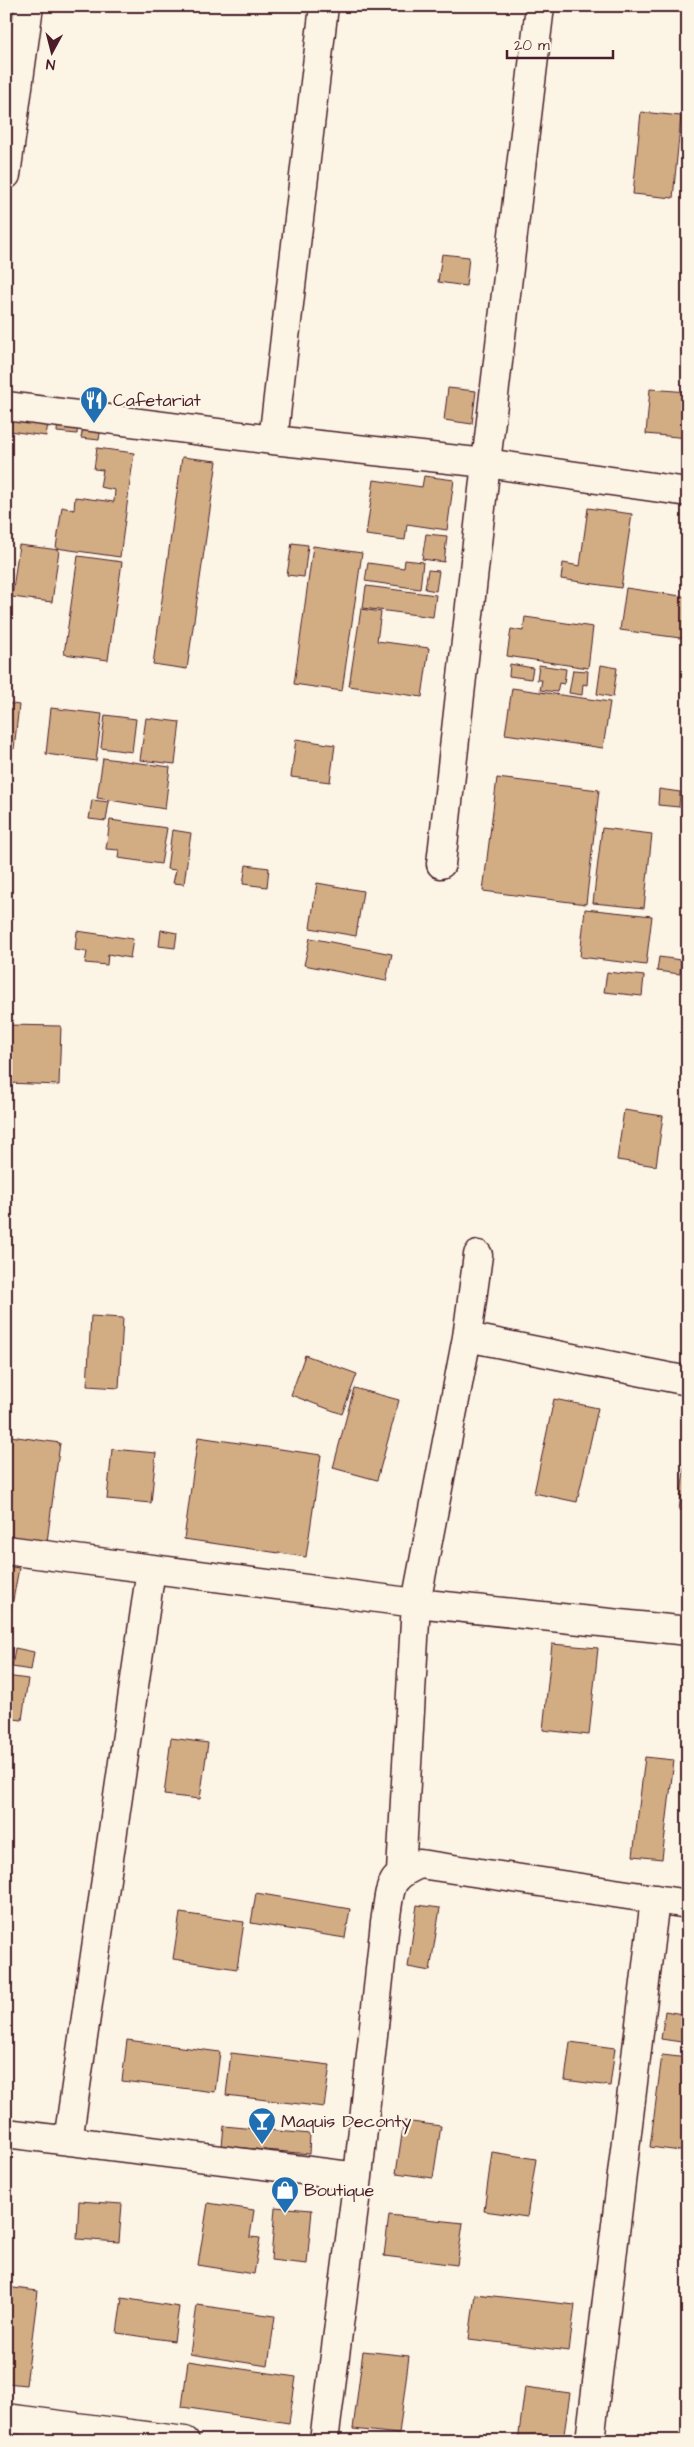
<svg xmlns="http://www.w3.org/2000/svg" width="694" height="2447" font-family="'Architects Daughter',sans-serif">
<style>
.building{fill:#d2ad84;stroke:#4a1f2b}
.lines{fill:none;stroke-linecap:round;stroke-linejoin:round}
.minor-casing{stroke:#4a1f2b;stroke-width:31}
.minor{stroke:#fcf5e5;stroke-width:28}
.labels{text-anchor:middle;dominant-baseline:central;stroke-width:4.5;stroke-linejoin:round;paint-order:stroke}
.poi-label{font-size:18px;fill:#4a1f2b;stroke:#fcf5e5;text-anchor:start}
</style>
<rect width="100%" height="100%" fill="#fcf5e5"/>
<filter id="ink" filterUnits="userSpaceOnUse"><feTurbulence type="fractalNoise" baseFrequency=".02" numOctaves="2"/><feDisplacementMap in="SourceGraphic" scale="10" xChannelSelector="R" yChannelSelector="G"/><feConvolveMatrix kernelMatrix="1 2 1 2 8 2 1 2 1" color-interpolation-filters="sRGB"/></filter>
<g filter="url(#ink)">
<!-- building -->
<path class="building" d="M641,112L681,116L673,198L633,194Z
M442,254L469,257L466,286L438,282Z
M448,388L476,391L472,424L444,420Z
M650,389L688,392V438L646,434Z
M12,412L49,417L46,436L9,431Z
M85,417L102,420L99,440L81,438Z
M58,418L78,419L77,434L57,432Z
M97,448L134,453L120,557L56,548L62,507L74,510L75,497L114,502L115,490L100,487L103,470L94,469Z
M182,457L217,461L187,669L153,664Z
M424,476L454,480L447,530L407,524L405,540L366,535L374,480L422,487Z
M588,508L632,514L621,588L561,579L563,563L580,566Z
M426,534L447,536L444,562L422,559Z
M292,543L308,545L304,577L287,575Z
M19,545L59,550L52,602L12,597Z
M313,546L362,553L342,691L294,684Z
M78,556L122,562L108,660L64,654Z
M405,560L423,562L420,589L365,581L368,563L404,568Z
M428,570L439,571L436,591L425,589Z
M366,586L436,595L433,617L363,608Z
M626,588L688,597V639L620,630Z
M361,609L381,612L377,641L429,648L422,697L349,686Z
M525,617L593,627L588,668L507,656L511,629L523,631Z
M510,664L533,668L531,679L509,676Z
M539,665L566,669L564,684L559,683L557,692L540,690L542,680H537Z
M601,665L617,668L613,697L597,694Z
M573,670L588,671L587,685L583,684L582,695L569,693Z
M512,688L610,702L603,748L505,734Z
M6,703L19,705L14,749L6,748Z
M51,708L102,714L96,761L46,754Z
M105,715L136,719L132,752L101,748Z
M146,718L180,722L175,764L140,760Z
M296,739L335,745L330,782L291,777Z
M103,758L170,767L165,809L97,798Z
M497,778L599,790L586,904L483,891Z
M659,789L680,792L679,807L658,805Z
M92,800L109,802L106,821L89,819Z
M110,820L167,828L161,864L118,858L119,850L106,849Z
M602,828L652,834L644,908L593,903Z
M172,830L191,833L184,884L173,883L176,870L167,869Z
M246,865L269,868L267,887L243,884Z
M317,883L363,891L356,936L310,928Z
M585,909L652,916L646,965L580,957Z
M161,930L177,933L175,948L159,946Z
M77,931L133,939L130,958L108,954L107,965L85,963L87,952L75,950Z
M310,938L392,954L386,981L304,965Z
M659,957L681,960L680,974L657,971Z
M607,972L644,976L642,996L604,992Z
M6,1025L61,1026L59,1085L6,1083Z
M624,1110L663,1116L656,1166L617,1160Z
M91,1316L123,1318L119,1388L87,1386Z
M305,1355L357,1374L342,1414L291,1395Z
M354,1388L399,1400L377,1480L333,1468Z
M554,1399L598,1408L577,1502L534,1493Z
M10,1436L60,1443L47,1542L6,1536V1464Z
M198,1437L321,1455L306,1557L184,1539Z
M688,1438V1511L679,1510Z
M112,1449L156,1453L151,1503L107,1499Z
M6,1566L19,1568L8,1627L6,1626Z
M6,1632L11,1633L7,1667H6Z
M552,1644L598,1648L589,1735L543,1730Z
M15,1648L34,1652L31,1670L12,1667Z
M6,1676L28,1679L22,1720L6,1718Z
M171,1738L208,1743L200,1799L164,1795Z
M645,1757L674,1760L662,1859L633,1856Z
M256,1893L350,1909L345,1938L251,1923Z
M417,1905L440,1908L430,1971L408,1967Z
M180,1913L244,1922L237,1969L173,1959Z
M665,2011L688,2015V2043L661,2039Z
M127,2040L220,2052L215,2092L122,2081Z
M570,2042L615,2048L610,2086L565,2080Z
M231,2053L330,2065L324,2107L226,2095Z
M662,2055L688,2058V2152L650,2147Z
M404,2121L441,2126L433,2178L396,2173Z
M224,2126L310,2134L309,2154L222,2146Z
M492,2152L536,2159L527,2217L484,2211Z
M79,2201L122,2204L119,2242L77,2239Z
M208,2203L254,2210L250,2237L260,2238L254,2274L198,2265Z
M275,2207L312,2210L307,2264L271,2260Z
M389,2215L463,2223L457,2265L384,2256Z
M6,2287L38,2291L26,2385L6,2383Z
M475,2294L575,2305L569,2351L469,2339Z
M122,2298L179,2307L174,2341L117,2333Z
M197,2305L275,2316L268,2366L190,2354Z
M363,2351L409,2356L399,2434L353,2429Z
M188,2361L296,2377L289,2423L182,2407Z
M525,2387L570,2393L563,2441H518Z"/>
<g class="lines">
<!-- minor casing -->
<g class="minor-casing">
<path id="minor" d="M6,175L29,6
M6,406L273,440L486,463L688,492
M273,440L324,6
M441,864L486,463L540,6
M467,1337L688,1381
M6,1550L416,1603L688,1631
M401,1872L416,1603L467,1337L478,1255
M6,2133L358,2177
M68,2141L151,1569
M6,2418L185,2441
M324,2441L358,2177L385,1922C391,1888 386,1878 420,1864L688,1904
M590,2441L655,1899"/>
</g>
<!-- minor -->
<use href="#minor" class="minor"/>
</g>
</g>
<!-- icons -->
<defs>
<g id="restaurant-pin" transform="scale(1.4375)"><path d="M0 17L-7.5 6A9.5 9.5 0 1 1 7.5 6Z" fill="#1f6fb2" stroke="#fcf5e5"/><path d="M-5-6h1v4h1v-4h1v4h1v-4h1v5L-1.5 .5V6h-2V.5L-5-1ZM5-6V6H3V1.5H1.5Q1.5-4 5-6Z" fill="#fff"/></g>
<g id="bar-pin" transform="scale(1.4375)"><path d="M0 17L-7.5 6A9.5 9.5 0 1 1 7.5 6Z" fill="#1f6fb2" stroke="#fcf5e5"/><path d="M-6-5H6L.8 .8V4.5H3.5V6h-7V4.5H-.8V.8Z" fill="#fff"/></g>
<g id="shop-pin" transform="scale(1.4375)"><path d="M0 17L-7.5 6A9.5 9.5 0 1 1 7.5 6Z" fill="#1f6fb2" stroke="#fcf5e5"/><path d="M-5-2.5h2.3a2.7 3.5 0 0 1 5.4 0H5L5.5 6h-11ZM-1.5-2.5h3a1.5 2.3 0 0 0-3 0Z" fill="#fff"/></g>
</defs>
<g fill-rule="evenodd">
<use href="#restaurant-pin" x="94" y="400"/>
<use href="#bar-pin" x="262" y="2121"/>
<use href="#shop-pin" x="285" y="2190"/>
</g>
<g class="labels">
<!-- poi labels -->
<g class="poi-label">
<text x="113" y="400">Cafetariat</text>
<text x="281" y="2121">Maquis Deconty</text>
<text x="304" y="2190">Boutique</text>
</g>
</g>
<!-- margin -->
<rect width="694" height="2447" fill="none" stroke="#fcf5e5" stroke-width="25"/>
<rect x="12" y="12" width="669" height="2422" fill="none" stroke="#4a1f2b" stroke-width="2" filter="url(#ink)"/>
<!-- north arrow -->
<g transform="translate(52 52) rotate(187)" stroke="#fcf5e5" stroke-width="4" paint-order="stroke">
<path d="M0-4L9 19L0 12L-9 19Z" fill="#4a1f2b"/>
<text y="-8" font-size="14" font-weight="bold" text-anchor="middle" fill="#4a1f2b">N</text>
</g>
<!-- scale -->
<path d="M507 50v8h106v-8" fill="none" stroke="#4a1f2b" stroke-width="2.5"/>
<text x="514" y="50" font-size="15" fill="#4a1f2b" stroke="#fcf5e5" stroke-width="4" paint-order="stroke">20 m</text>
</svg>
